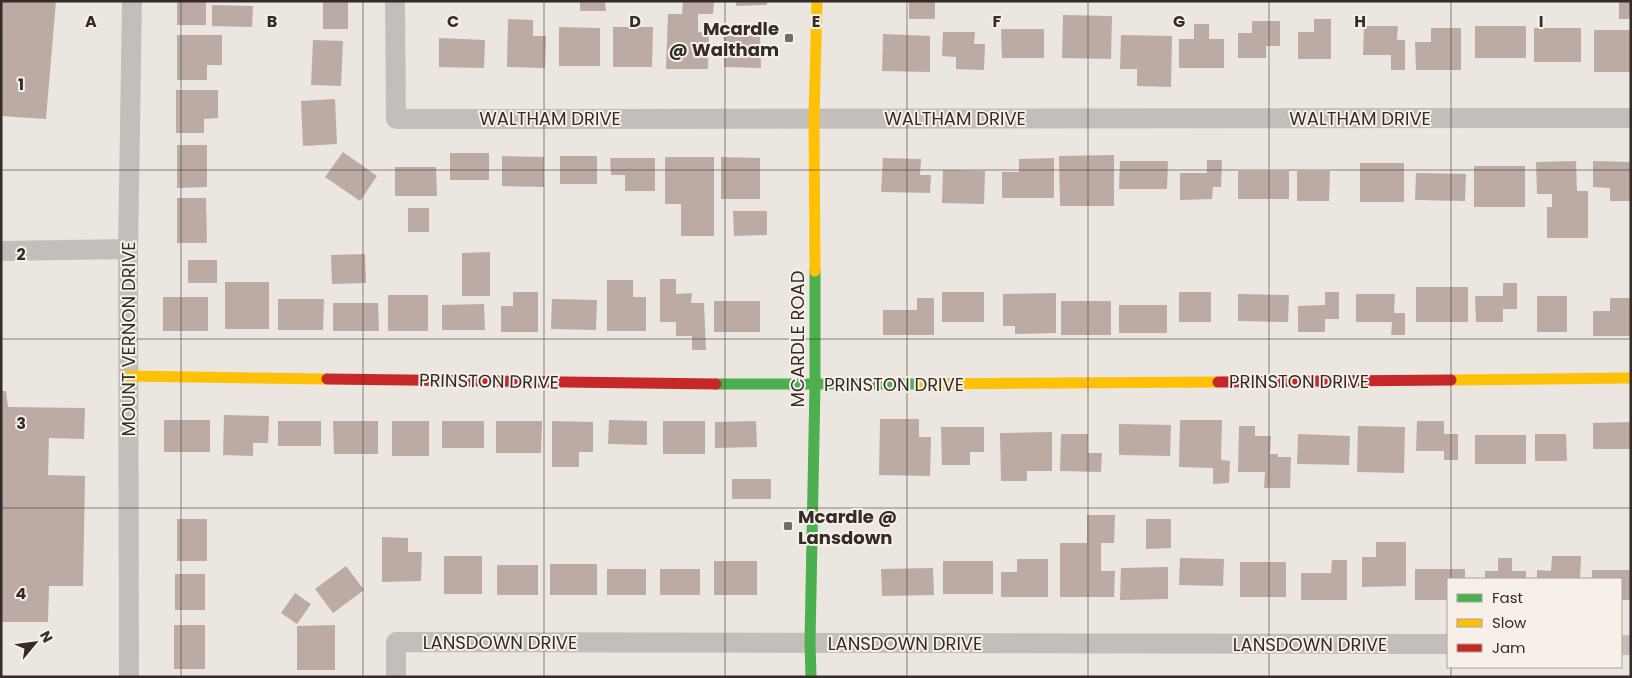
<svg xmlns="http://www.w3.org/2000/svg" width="1632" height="678" font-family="Poppins,sans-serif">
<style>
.building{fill:#bcaba4}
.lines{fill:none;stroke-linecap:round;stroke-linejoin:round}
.street{stroke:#c3beb9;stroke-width:20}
.fast{stroke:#4caf50;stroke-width:11}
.slow{stroke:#ffc107;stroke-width:11}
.jam{stroke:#c62828;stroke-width:11}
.grid{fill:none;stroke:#332c28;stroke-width:1;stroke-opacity:0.55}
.poi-dot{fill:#736d68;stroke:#f7f0e8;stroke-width:2}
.labels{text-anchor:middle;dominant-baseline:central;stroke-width:4;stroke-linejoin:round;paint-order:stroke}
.poi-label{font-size:18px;font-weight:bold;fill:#332c28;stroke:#f7f0e8;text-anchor:end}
.street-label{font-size:18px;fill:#332c28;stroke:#f7f0e8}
.grid-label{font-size:16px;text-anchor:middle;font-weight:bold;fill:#332c28;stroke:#f7f0e8;stroke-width:4;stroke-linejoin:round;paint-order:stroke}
</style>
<rect width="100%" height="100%" fill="#ebe6e0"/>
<!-- building -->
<path class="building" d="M1,1H56L46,119L1,116Z
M177,1H206V25H177Z
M323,1H348V29H323Z
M580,1H605L606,11H580Z
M683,1H714L713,14H698V32L709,33L708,69H666L668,14H682Z
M736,1H767V5L736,6Z
M909,1H935V19H909Z
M1619,1H1631V19H1619Z
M212,5L253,6L252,27L212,26Z
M1063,15L1112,16L1111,59L1062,58Z
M508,19L533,20V36H546L545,68L507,67Z
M1314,19H1331V59H1298V32H1314Z
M1252,21H1280V46H1266V58H1238V33H1252Z
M1194,24H1209V39H1224V68H1179V39H1194Z
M1364,26H1398L1397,40H1405V70H1391V55H1363Z
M1475,26H1526V58H1475Z
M559,27L600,28V66H559Z
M613,27H653L652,67H613Z
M1431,28H1461V70H1416L1415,42H1431Z
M1534,28H1581V62H1534Z
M1001,29H1044V58H1002Z
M1594,30H1631V72H1594Z
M943,32H975L974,44H985L984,70L956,69V57L942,56Z
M883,34L930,36V72L882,71Z
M177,35H222V65H207V80H177Z
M1121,35L1172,36L1171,87L1137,86V69H1120Z
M724,36H760L761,68L724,67Z
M439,38L485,40L484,68L439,67Z
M313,40L343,41L341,86L311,85Z
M176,90H218V118L204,119V133H176Z
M335,99L337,144L303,146L301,101Z
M177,145H207V187L177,188Z
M343,152L377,176L360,201L325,177Z
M450,153H489V180H450Z
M1114,155V206H1060L1059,156Z
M502,156L544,157V187L502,186Z
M560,156H597V184H560Z
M665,157H714V236H681V204H665Z
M721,157L760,158V199H721Z
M610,158H655V191H625V175H611Z
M883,158L921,159L920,175H931L930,193L881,192Z
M1054,158V198H1002V172H1019V159Z
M1207,160H1222L1221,187H1213L1212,199L1180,200V173H1207Z
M1120,161H1168L1167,189H1119Z
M1576,161L1577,191H1588V238H1547V207H1552V194H1537L1536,162Z
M1593,161L1631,162V201H1610V188L1593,187Z
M1360,163H1404V202H1360Z
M1474,166H1525V207H1474Z
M395,167H436L437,196H395Z
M943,170L985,171L984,204L942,203Z
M1238,171H1289V199H1238Z
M1297,171H1330L1329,201H1297Z
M1416,173L1466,174L1465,201L1415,200Z
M177,198H206L207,243H177Z
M408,208H429V232H408Z
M733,211H767V235L734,236Z
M490,252V296H462V253Z
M365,254L366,283L332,284L331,255Z
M188,260H217V283H188Z
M660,279H676V294L692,293L691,303H704L706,350H692V336H676V322H660Z
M607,280H633V297H646V331H607Z
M225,282H269V329H225Z
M1503,283H1517V309H1503V322H1476L1475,296H1503Z
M1416,287H1468V322H1416Z
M513,292H538V332H501V306H513Z
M942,292H984V322H942Z
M1179,292H1211V322H1179Z
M1325,292H1339V319H1325V332H1298V306L1325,305Z
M1056,293V333L1015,334V326H1003V294Z
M1238,294L1289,295L1288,322L1238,321Z
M1356,294H1395L1394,313H1405V335H1391L1392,322H1356Z
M388,295H428V331H388Z
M1537,296H1567V332H1537Z
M163,297H208V331H163Z
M917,298H934V335H883V310H917Z
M1610,298H1631V336H1593V311H1610Z
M278,299H324L323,330H278Z
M552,299L597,300L596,330L551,329Z
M714,301H760V332H714Z
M1061,301H1111V335H1061Z
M333,303H378L379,331H333Z
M484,304L485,330H442V305Z
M1119,305H1167V333H1119Z
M1,391H6L8,407L85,408L84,439L49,438L48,475L85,476L83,586H49L48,622H1Z
M224,415L269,416L268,443H253V456L223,455Z
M880,419H919V437H931L930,476L879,475Z
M164,420H210V452H164Z
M609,420L647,421V445L608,444Z
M1180,420H1222L1221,460L1230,461L1229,483L1213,484V468L1179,467Z
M278,421H321V446H278Z
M333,421H378V454H334Z
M392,421H429V456H392Z
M442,421H484V448H442Z
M496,421H542L541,453H496Z
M552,421L593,422V452H579V467H552Z
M663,421H705V454H663Z
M756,421L757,447L715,448V422Z
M1417,421H1444V434H1458V460H1444V451H1416Z
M1631,422V449H1593V423Z
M1119,424L1171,425L1170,456L1119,455Z
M1239,426H1255V436H1271L1270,454H1278V457H1291L1290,488H1264L1265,472H1238Z
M1358,426L1405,427L1404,473L1357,472Z
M941,427H984V452H970V465H942Z
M1052,432V471H1027V481H1001L1000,433Z
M1061,434H1088V453H1102L1101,472L1060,471Z
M1298,434L1350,436L1349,465L1297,464Z
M1535,434H1566L1567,461H1535Z
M1475,435H1526V464H1475Z
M732,479H771V499H732Z
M1087,515H1115L1114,543H1101V571H1115L1114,597H1060V543H1087Z
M177,519H207V561H177Z
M1146,519H1171V548L1146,549Z
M382,537L408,538V552H422L421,581L382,582Z
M1376,542H1406V586L1362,587V557H1376Z
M444,556H482V594H444Z
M1552,556H1581L1580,579H1537V570L1551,571Z
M1180,558L1224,559L1223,586L1179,585Z
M1498,558H1512V571H1526V579H1485V571H1498Z
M1017,559H1048V597H1001V572H1017Z
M1332,560H1347V600H1301V573H1331Z
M714,561H757V595H714Z
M943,561H993V594H943Z
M1240,562H1286V597H1240Z
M550,564H597V595H550Z
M497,565H538V595H497Z
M346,566L364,590L333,613L315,589Z
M1168,567V599L1120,600L1121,568Z
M933,568L934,595L882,596L881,569Z
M607,569H646V595H607Z
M660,569H700V595H660Z
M1415,569H1465V579H1448V600H1415Z
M1592,570H1631V600H1621V579H1592Z
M175,574H205V610H175Z
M295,593L311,604L297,624L281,613Z
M174,625H205V669H174Z
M335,625V670H297V626Z"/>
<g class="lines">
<!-- street -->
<path class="street" d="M395,1L396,119L1631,118
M1,251L128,249
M1621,645H1631
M129,677L128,249L132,1
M396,677V642L1448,644"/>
<!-- fast -->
<path class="fast" d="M716,384H920
M811,677L810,642L815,385V271"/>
<!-- slow -->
<path class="slow" d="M815,271L814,118L817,1
M128,376L327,379
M1451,380L1631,378
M920,384L1218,382"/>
<!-- jam -->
<path class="jam" d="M327,379L716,384
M1218,382L1451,380"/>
</g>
<!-- grid -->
<path class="grid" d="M181,1V677M363,1V677M544,1V677M725,1V677M907,1V677M1088,1V677M1269,1V677M1451,1V579M1,170H1631M1,339H1631M1,508H1631M1451,667V677"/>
<!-- markers -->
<g class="poi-dot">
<rect x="784" y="33" width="10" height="10" rx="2.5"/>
<rect x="783" y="521" width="10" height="10" rx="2.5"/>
</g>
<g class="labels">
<!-- poi labels -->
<g class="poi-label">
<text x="779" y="28">Mcardle<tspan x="779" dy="21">@ Waltham</tspan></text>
<text x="798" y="516" text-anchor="start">Mcardle @<tspan x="798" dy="21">Lansdown</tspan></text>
</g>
<!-- street labels -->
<g class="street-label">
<text x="550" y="118">WALTHAM DRIVE</text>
<text x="955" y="118">WALTHAM DRIVE</text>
<text x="1360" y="118">WALTHAM DRIVE</text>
<text transform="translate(128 339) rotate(-90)">MOUNT VERNON DRIVE</text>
<text transform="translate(797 339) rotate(-90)">MCARDLE ROAD</text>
<text transform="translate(489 381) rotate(1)">PRINSTON DRIVE</text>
<text x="1299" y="381">PRINSTON DRIVE</text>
<text x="894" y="384">PRINSTON DRIVE</text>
<text x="500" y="642">LANSDOWN DRIVE</text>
<text x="905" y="643">LANSDOWN DRIVE</text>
<text x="1310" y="644">LANSDOWN DRIVE</text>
</g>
</g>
<g class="grid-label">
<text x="91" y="27">A</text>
<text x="272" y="27">B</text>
<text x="453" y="27">C</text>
<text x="635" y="27">D</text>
<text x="816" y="27">E</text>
<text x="997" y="27">F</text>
<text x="1179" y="27">G</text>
<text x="1360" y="27">H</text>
<text x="1541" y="27">I</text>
<text x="21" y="90">1</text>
<text x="21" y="260">2</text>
<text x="21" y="429">3</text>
<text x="21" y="599">4</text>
</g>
<!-- border -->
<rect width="1632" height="678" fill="none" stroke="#332c28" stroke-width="5"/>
<!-- legend -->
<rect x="1447" y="578" width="175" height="90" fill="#f7f0e8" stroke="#a9a29b"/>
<rect x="1457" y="594" width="25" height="8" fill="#4caf50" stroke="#a9a29b"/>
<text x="1492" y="603" font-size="15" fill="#332c28">Fast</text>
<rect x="1457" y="619" width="25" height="8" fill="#ffc107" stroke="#a9a29b"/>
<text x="1492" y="628" font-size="15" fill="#332c28">Slow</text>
<rect x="1457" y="644" width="25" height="8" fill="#c62828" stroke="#a9a29b"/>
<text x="1492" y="653" font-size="15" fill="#332c28">Jam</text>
<!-- north arrow -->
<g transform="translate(35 643) rotate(61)" stroke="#f7f0e8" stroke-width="4" paint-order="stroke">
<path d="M0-4L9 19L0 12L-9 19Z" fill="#332c28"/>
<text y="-8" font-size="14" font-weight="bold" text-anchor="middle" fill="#332c28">N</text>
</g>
</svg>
